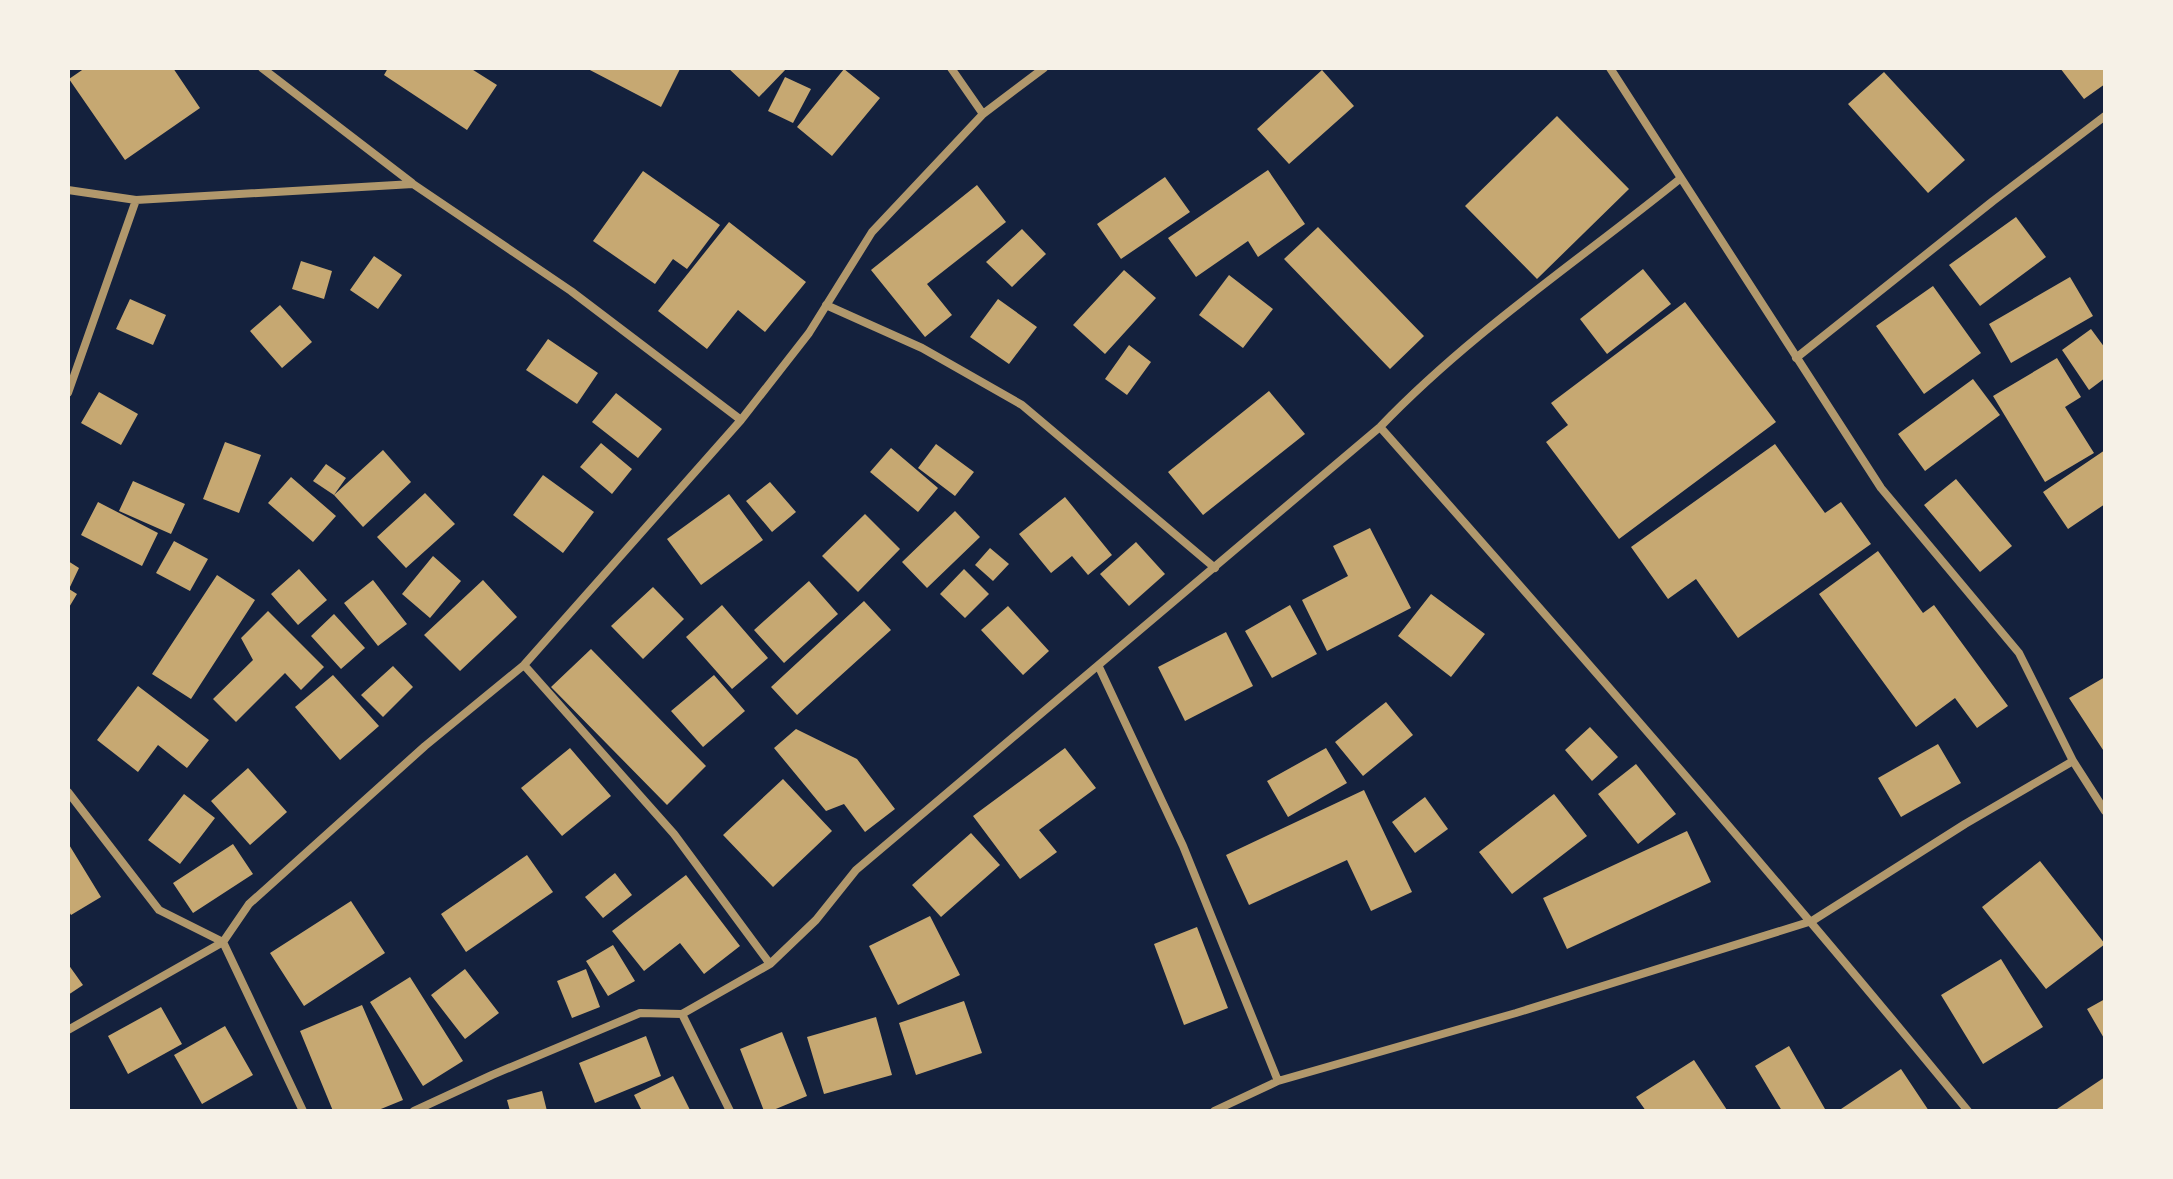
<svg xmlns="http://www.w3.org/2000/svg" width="2173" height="1179" font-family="Lato,sans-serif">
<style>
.building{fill:#c6a872}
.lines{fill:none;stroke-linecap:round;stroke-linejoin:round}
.minor{stroke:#b1986c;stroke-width:8}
</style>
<rect width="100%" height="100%" fill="#14213d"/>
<!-- building -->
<path class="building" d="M85,68H173L200,108L125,160L69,79Z
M388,68H470L497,85L467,130L384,75Z
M586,68H678L680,69L661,107Z
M728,68H787L759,97Z
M2060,68H2105V84L2084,99Z
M844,69L880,98L832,156L797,127Z
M1322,70L1354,106L1289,164L1257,129Z
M1884,72L1965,160L1928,193L1848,104Z
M785,77L811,89L793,123L768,111Z
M1557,116L1629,189L1537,279L1465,206Z
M1268,170L1305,224L1258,257L1248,241L1196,277L1168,238Z
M643,171L720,225L687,269L673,259L655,284L593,241Z
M1165,177L1190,212L1121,259L1097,224Z
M977,185L1006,222L927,284L952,315L925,337L871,270Z
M2016,217L2046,257L1980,306L1949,265Z
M729,222L806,282L765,332L738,310L707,349L658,311Z
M1318,227L1424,336L1390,369L1284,259Z
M1022,229L1046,254L1012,287L986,262Z
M374,256L402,275L378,309L350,290Z
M301,261L332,271L324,299L292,289Z
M1643,269L1671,304L1607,354L1580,319Z
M1124,270L1156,298L1105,354L1073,325Z
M1229,275L1273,309L1243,348L1199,315Z
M2070,277L2093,316L2011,363L1989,324Z
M1933,286L1981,353L1924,394L1876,326Z
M130,299L166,315L153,345L116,329Z
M998,299L1037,327L1009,364L970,337Z
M1685,302L1776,422L1619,539L1546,442L1568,425L1551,403Z
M280,305L312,342L282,368L250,331Z
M2091,329L2105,348V378L2089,390L2062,350Z
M548,339L598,373L577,404L526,370Z
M1129,345L1151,362L1127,395L1105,379Z
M2057,358L2081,397L2065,407L2094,453L2045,482L1993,396Z
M1973,379L2000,415L1925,471L1898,434Z
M1269,391L1305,434L1203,515L1168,472Z
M99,392L138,414L121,445L81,423Z
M616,393L662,429L638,458L592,422Z
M225,442L261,455L239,513L203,499Z
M601,443L632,469L612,494L580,467Z
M936,444L974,472L955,496L918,468Z
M1775,444L1825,513L1841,502L1871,544L1738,638L1696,579L1668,599L1631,547Z
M891,448L938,488L918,512L870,472Z
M383,450L411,482L363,527L334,495L313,481L326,464L346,478L334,495Z
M2105,450V504L2068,529L2043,492Z
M543,475L594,512L563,553L513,515Z
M291,477L336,516L313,542L268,503Z
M1956,479L2012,546L1980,572L1924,505Z
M133,481L185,504L171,534L119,511Z
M770,482L796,512L772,532L746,501Z
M425,493L455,524L406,568L377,537Z
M729,494L763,540L701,585L667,539Z
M1065,497L1112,555L1088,575L1072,556L1051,573L1019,534Z
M98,502L158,533L142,566L81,535Z
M955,511L980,537L927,588L902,562Z
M865,514L900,549L858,592L822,556Z
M1370,528L1411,608L1327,651L1302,600L1348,576L1333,546Z
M174,541L208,559L190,591L156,573Z
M1136,542L1165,574L1129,606L1100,574Z
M990,548L1009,564L993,581L975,565Z
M1878,551L1923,613L1934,605L2008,706L1977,728L1955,698L1916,727L1819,594Z
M433,556L461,581L430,618L402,594Z
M68,561L79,568L69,589L77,594L68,609Z
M299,569L327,600L298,625L271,594Z
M964,569L989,594L965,618L940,594Z
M217,575L255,600L191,699L152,674Z
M373,580L407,624L378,646L344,603Z
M483,580L517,617L460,671L424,635Z
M809,581L838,614L784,663L754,630Z
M653,587L684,619L643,659L611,626Z
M1431,594L1485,634L1451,677L1398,636Z
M864,601L891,630L797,715L771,687Z
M722,605L768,658L732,689L686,637Z
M1290,605L1317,654L1272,678L1245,631Z
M1008,606L1049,651L1023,675L981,630Z
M268,611L324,667L301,690L285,673L236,722L213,699L253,660L241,638Z
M334,614L365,648L341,669L311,636Z
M1226,632L1253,686L1185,721L1158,667Z
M591,649L706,766L667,805L551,687Z
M393,666L413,687L383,717L361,695Z
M333,675L379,726L340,760L295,707Z
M714,675L745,711L703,747L671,711Z
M2105,677V753L2069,698Z
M138,686L209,740L187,768L158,745L138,772L97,740Z
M1386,702L1413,735L1363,776L1335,742Z
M1590,727L1618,757L1592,781L1565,750Z
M796,729L857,759L895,809L865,832L844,804L826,811L774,748Z
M1938,744L1961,783L1901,817L1878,778Z
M570,748L611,796L562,836L521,788Z
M1065,748L1096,788L1039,830L1057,852L1020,879L973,816Z
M1326,748L1347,783L1288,817L1267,781Z
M1636,764L1676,814L1638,844L1598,794Z
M248,768L287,812L250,845L211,801Z
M783,779L832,831L773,887L723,835Z
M1364,790L1412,892L1371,911L1347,860L1249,905L1226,855Z
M184,794L215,818L180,864L148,840Z
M1554,794L1587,836L1512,894L1479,852Z
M1425,797L1448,829L1415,853L1392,822Z
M1687,831L1711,882L1567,949L1543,898Z
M971,833L1000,865L941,917L912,885Z
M68,843L101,897L71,915L68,910Z
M233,844L253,874L193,913L173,883Z
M527,855L553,892L466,952L441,914Z
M2040,861L2105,944L2046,989L1982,907Z
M615,873L632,895L603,918L585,897Z
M686,875L740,946L704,974L680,943L644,971L612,931Z
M351,901L385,953L304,1006L270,953Z
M930,916L960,975L898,1005L869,946Z
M1197,927L1228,1008L1184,1025L1154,944Z
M613,945L635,981L608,996L586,961Z
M2001,959L2043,1027L1983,1064L1941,995Z
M68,964L83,985L68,995Z
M465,969L499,1013L465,1039L431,995Z
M586,969L600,1007L572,1018L557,981Z
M410,977L463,1061L423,1086L370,1002Z
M2105,999V1040L2087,1009Z
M964,1001L982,1053L916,1075L899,1023Z
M362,1005L403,1100L376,1111H333L300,1031Z
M161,1007L182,1044L128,1074L108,1036Z
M876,1017L892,1075L824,1094L807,1037Z
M225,1026L253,1075L202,1104L174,1055Z
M782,1032L807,1096L771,1111H764L740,1049Z
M646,1036L661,1076L595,1103L579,1063Z
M1789,1046L1825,1109L1821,1111H1782L1755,1066Z
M1694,1060L1727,1110L1646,1111L1636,1097Z
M1901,1069L1929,1111H1838Z
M673,1076L690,1110L642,1111L634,1095Z
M2105,1077V1111H2054Z
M542,1091L547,1111H510L507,1100Z"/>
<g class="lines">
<!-- minor -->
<path class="minor" d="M262,68L412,183
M951,68L983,114
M1610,68L1881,488L2019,653L2073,761
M68,190L136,200L413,184L571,291L741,420
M826,305L922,348L1022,405L1215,568
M1796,358L1993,201L2105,116
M68,393L136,200
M1380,427C1580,653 1777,878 1968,1111
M524,665L674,834L770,964
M1099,667L1183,846L1278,1081
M68,792L159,910L223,942L303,1111
M68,1030L223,942L249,904L425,746L524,665L741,420L809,333L872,232L983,114L1044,68
M414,1111L492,1075L640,1013L682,1014
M730,1111L682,1014L770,964L816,920L856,870L1380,427C1471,332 1580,260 1681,178
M1214,1111L1278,1081L1516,1013L1812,921L1965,824L2073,761L2105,811"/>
</g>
<!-- border -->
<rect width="2173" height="1179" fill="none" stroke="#f6f1e7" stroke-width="140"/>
</svg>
